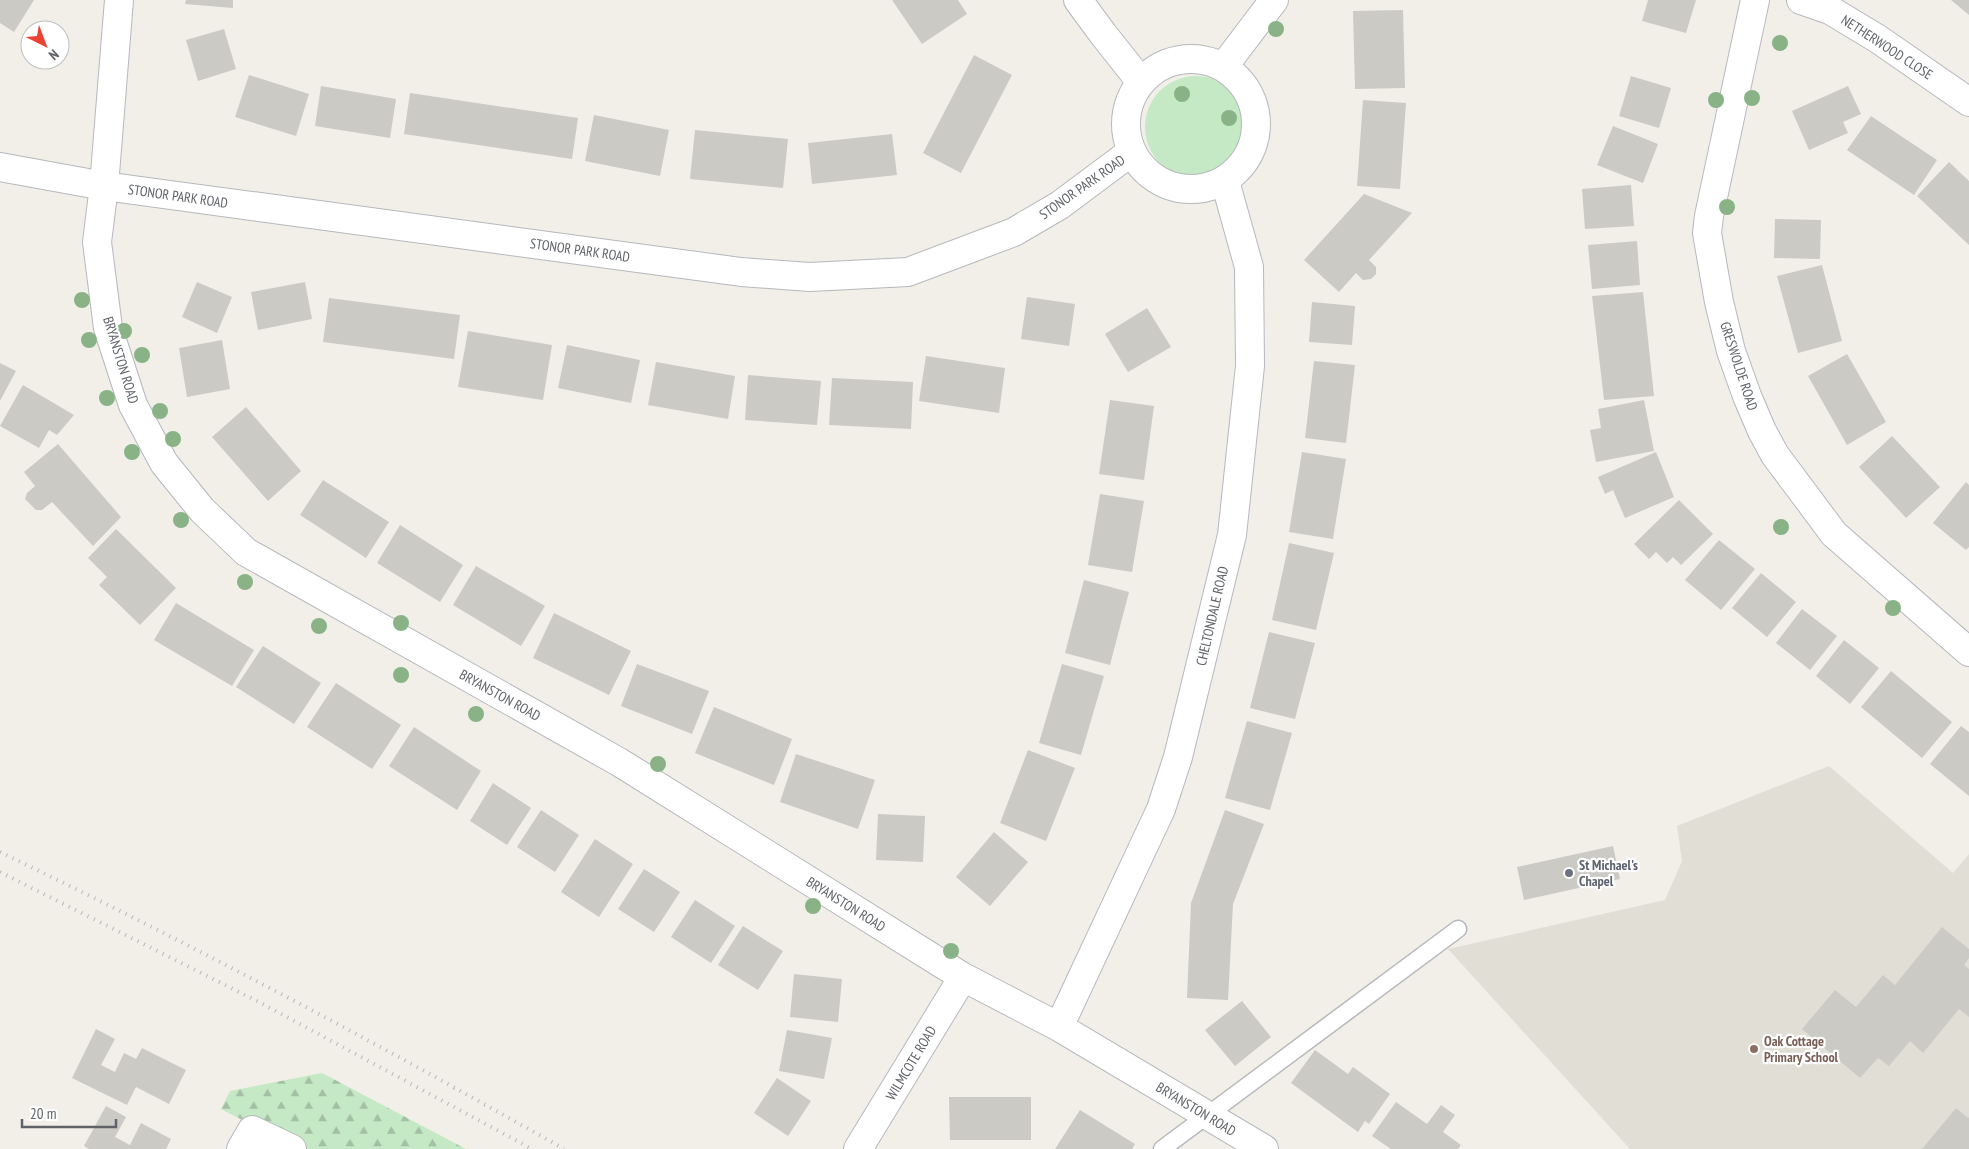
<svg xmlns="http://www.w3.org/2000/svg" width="1969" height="1149" font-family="'PT Sans Narrow',sans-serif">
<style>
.education{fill:#e1ded6}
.green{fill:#c5e8c5}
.forest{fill:url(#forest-firs)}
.building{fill:#cccac5}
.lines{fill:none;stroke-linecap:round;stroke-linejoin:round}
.service-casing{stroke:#b5b8bc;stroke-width:19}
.minor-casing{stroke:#b5b8bc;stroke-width:30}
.service{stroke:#fff;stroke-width:16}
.minor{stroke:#fff;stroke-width:28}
.rail{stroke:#b6b7b8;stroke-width:4;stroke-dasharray:1 6;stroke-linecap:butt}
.tree{fill:#89b387}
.worship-dot{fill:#6b7280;stroke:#fff;stroke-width:2}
.education-dot{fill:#8d6e63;stroke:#fff;stroke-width:2}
.labels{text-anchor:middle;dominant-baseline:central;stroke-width:4.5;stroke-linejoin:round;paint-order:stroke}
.street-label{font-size:14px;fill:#5f6368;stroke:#fff}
.worship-label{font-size:14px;font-weight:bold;fill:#5b616d;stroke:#fff;text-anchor:start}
.education-label{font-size:14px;font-weight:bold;fill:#785e54;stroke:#fff;text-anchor:start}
</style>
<defs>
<pattern id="forest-firs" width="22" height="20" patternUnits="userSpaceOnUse" patternTransform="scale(1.25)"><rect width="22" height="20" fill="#c5e8c5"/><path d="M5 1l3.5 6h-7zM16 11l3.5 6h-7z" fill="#a3c0a4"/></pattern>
</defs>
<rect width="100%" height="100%" fill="#f1efe8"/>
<!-- education -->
<path class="education" d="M1829,766L1953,873L1969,854V1149H1630L1448,949L1665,900L1682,861L1677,826Z"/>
<!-- green -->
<path class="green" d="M1145 127a51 51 0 1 1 102 0a51 51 0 1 1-102 0Z"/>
<!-- forest -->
<path class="forest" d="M322,1073L466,1149H299L221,1109L230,1091Z"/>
<!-- building -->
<path class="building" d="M0,0H34L14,32L0,23Z
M186,0H233V8L185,4Z
M892,0H958L967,14L922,44Z
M1648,0H1696L1686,33L1642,21Z
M1951,0H1969V15Z
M1403,10L1405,88L1355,89L1353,11Z
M224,29L236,69L198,81L186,40Z
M974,55L1012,75L961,173L923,153Z
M249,75L309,94L296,136L235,117Z
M1631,76L1671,88L1659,128L1619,116Z
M321,86L396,99L390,138L315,126Z
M1848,86L1861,114L1843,122L1848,133L1809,150L1792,111Z
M410,93L578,118L572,159L404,134Z
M1363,100L1406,103L1400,189L1357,186Z
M594,115L669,130L660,176L585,161Z
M1871,116L1937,160L1914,195L1847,150Z
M1613,126L1658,144L1643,183L1597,165Z
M695,130L788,139L783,188L690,179Z
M892,134L897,175L812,184L808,143Z
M1949,162L1969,181V245L1917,196Z
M1631,185L1634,226L1585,229L1582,189Z
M1364,194L1412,213L1369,260L1376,267V274L1371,279L1363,280L1356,273L1339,292L1304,260Z
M1775,219L1821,220L1820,259L1774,258Z
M1637,241L1640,285L1592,289L1588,245Z
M1822,265L1842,341L1798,353L1777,276Z
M197,282L232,297L217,333L182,317Z
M305,282L312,319L258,330L251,292Z
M1643,292L1654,396L1604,400L1592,296Z
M1027,297L1075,304L1069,346L1021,339Z
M329,298L460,315L454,359L323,342Z
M1312,302L1355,306L1352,345L1309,342Z
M1147,308L1171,347L1128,372L1105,334Z
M468,331L552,345L543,400L458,387Z
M222,340L230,389L187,397L179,348Z
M567,345L640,360L631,403L558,388Z
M1847,354L1886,422L1847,445L1808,376Z
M926,356L1005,368L999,413L919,401Z
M1314,361L1355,365L1346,443L1305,438Z
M656,362L735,376L728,419L648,405Z
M0,363L16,371L0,401Z
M748,375L821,381L817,425L745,420Z
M832,378L913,382L911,429L829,425Z
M23,385L74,415L57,435L49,430L39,448L0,426Z
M1110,400L1154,406L1144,480L1099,474Z
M1644,400L1654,451L1596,462L1590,430L1601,428L1598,409Z
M246,407L301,471L268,501L212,437Z
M1892,436L1940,487L1906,518L1859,467Z
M58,444L121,517L93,546L52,502L42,510H36L25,499L27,493L35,486L24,472Z
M1302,452L1346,459L1333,539L1289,532Z
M1656,452L1674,497L1625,518L1613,490L1605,494L1598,477Z
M323,480L389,522L366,558L300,515Z
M1966,482L1969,485V547L1966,550L1933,523Z
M1100,494L1144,501L1132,572L1088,565Z
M1679,500L1713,534L1681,565L1673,557L1667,563L1656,552L1649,559L1634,544Z
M400,525L463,565L440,602L377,563Z
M116,529L176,588L140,625L99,585L107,577L88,558Z
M1719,540L1755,569L1721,610L1685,580Z
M1289,543L1334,553L1316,630L1272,620Z
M476,566L545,606L521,646L453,605Z
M1761,573L1796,602L1767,637L1732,608Z
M1084,580L1129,592L1110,665L1065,653Z
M176,603L254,650L232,686L154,640Z
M1802,609L1837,636L1810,670L1776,643Z
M554,613L631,651L609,695L533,658Z
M1269,632L1315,643L1295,719L1250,708Z
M1844,640L1879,668L1850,704L1816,676Z
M263,646L321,683L294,724L236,687Z
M637,664L709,691L692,734L621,706Z
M1062,664L1104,676L1081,755L1039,743Z
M1891,671L1952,722L1922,758L1861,707Z
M336,683L401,725L372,769L307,727Z
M714,707L792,739L774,785L695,753Z
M1247,721L1292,733L1270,810L1225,798Z
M1961,726L1969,732V796L1930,764Z
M414,727L481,771L457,810L389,766Z
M1028,750L1075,768L1046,841L1000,823Z
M796,754L875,780L858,829L780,802Z
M493,783L531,808L507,845L470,821Z
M541,810L579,835L555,872L517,847Z
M1225,810L1264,824L1233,904L1228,1000L1187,998L1191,903Z
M878,814L925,816L923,862L876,860Z
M994,832L1028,862L990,906L956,877Z
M595,839L633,864L599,917L561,892Z
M1613,846L1620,879L1524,900L1517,867Z
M644,869L680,892L654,932L618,909Z
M695,900L735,926L711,963L671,937Z
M743,926L783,951L758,990L718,965Z
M1942,927L1969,949V958L1964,965L1969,969V1017L1959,1009L1923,1053L1910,1041L1889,1066L1878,1058L1860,1078L1802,1029L1835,990L1856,1007L1883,975L1895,985Z
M794,974L842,979L838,1022L790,1017Z
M1242,1001L1271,1037L1235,1066L1205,1030Z
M96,1029L115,1039L101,1065L115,1072L124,1053L136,1059L142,1048L186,1070L169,1104L136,1087L127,1105L72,1078Z
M787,1030L832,1038L824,1079L779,1071Z
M1315,1050L1348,1074L1353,1067L1390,1094L1369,1124L1365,1121L1358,1132L1291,1083Z
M777,1078L811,1101L788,1136L754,1113Z
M949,1097H1031V1140H950Z
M1396,1102L1427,1124L1441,1105L1455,1115L1443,1132L1461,1145L1458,1149H1391L1372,1136Z
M106,1106L126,1117L115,1137L130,1145L141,1123L171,1139L166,1149H89L84,1146Z
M1956,1108L1968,1118L1969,1117V1149H1922Z
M1080,1110L1135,1144L1132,1149H1055Z"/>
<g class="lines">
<!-- service casing -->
<g class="service-casing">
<path id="service" d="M1162,1149L1458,929"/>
</g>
<!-- minor casing -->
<g class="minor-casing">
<path id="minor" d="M119,0L104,186L97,242L108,328L133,405L164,463L202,510L246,552L619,762L963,977L1059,1027L1264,1149
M1078,0L1103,34L1141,82
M1755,0L1709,216L1707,233L1719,302L1731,351L1747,396L1762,431L1775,455L1834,534L1969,652
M1801,0L1830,10L1878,39L1969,102
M1126 124a65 65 0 1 1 130 0a65 65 0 1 1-130 0Z
M1224,66L1274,0
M0,167L104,186L741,272L810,277L908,272L1014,232L1060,205L1131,152
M1059,1027L1161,809L1178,757L1232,535L1250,366L1249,267L1225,181
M241,1149L252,1130L292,1149
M858,1149L963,977"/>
</g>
<!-- service -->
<use href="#service" class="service"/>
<!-- minor -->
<use href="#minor" class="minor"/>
<!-- rail -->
<path class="rail" d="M0,852C191,944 379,1044 564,1149
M0,872L259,1002L532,1149"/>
</g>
<!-- trees -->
<g class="tree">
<circle cx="1276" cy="29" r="8"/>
<circle cx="1780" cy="43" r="8"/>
<circle cx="1182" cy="94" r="8"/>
<circle cx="1752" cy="98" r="8"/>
<circle cx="1716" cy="100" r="8"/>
<circle cx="1229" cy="118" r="8"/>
<circle cx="1727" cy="207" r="8"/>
<circle cx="82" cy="300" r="8"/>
<circle cx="124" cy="331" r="8"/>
<circle cx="89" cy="340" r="8"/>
<circle cx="142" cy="355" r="8"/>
<circle cx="107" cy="398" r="8"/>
<circle cx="160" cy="411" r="8"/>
<circle cx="173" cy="439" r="8"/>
<circle cx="132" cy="452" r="8"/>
<circle cx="181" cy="520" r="8"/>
<circle cx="1781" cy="527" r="8"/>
<circle cx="245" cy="582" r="8"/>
<circle cx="1893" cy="608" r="8"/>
<circle cx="401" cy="623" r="8"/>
<circle cx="319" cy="626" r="8"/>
<circle cx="401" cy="675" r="8"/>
<circle cx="476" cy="714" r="8"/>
<circle cx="658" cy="764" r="8"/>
<circle cx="813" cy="906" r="8"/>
<circle cx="951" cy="951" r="8"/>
</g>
<!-- markers -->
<circle class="worship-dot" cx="1569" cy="873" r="5"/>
<circle class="education-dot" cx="1754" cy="1049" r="5"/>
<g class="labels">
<!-- street labels -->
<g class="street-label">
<text transform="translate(1887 47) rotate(33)">NETHERWOOD CLOSE</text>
<text transform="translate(1082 187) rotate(-35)">STONOR PARK ROAD</text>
<text transform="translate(178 196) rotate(8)">STONOR PARK ROAD</text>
<text transform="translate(580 250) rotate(8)">STONOR PARK ROAD</text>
<text transform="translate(121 360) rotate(73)">BRYANSTON ROAD</text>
<text transform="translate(1739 366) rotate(72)">GRESWOLDE ROAD</text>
<text transform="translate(1212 616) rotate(-77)">CHELTONDALE ROAD</text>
<text transform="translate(500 695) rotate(29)">BRYANSTON ROAD</text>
<text transform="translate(846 904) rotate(32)">BRYANSTON ROAD</text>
<text transform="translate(911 1063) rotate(-59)">WILMCOTE ROAD</text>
<text transform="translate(1196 1109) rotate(31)">BRYANSTON ROAD</text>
</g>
<!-- worship labels -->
<g class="worship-label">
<text x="1579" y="865">St Michael's<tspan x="1579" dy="16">Chapel</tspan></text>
</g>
<!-- education labels -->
<g class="education-label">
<text x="1764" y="1041">Oak Cottage<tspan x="1764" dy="16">Primary School</tspan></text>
</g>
</g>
<!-- north arrow -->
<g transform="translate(45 45) rotate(138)"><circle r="24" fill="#ffffff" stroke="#bfc1c3"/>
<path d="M0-4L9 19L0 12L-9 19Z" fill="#ea4335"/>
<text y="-8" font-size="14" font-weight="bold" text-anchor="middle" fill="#5f6368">N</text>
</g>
<!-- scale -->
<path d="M22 1119v8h94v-8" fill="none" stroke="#5f6368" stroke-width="2.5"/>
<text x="30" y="1119" font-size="15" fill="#5f6368" stroke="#ffffff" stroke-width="4" paint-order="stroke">20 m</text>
</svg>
